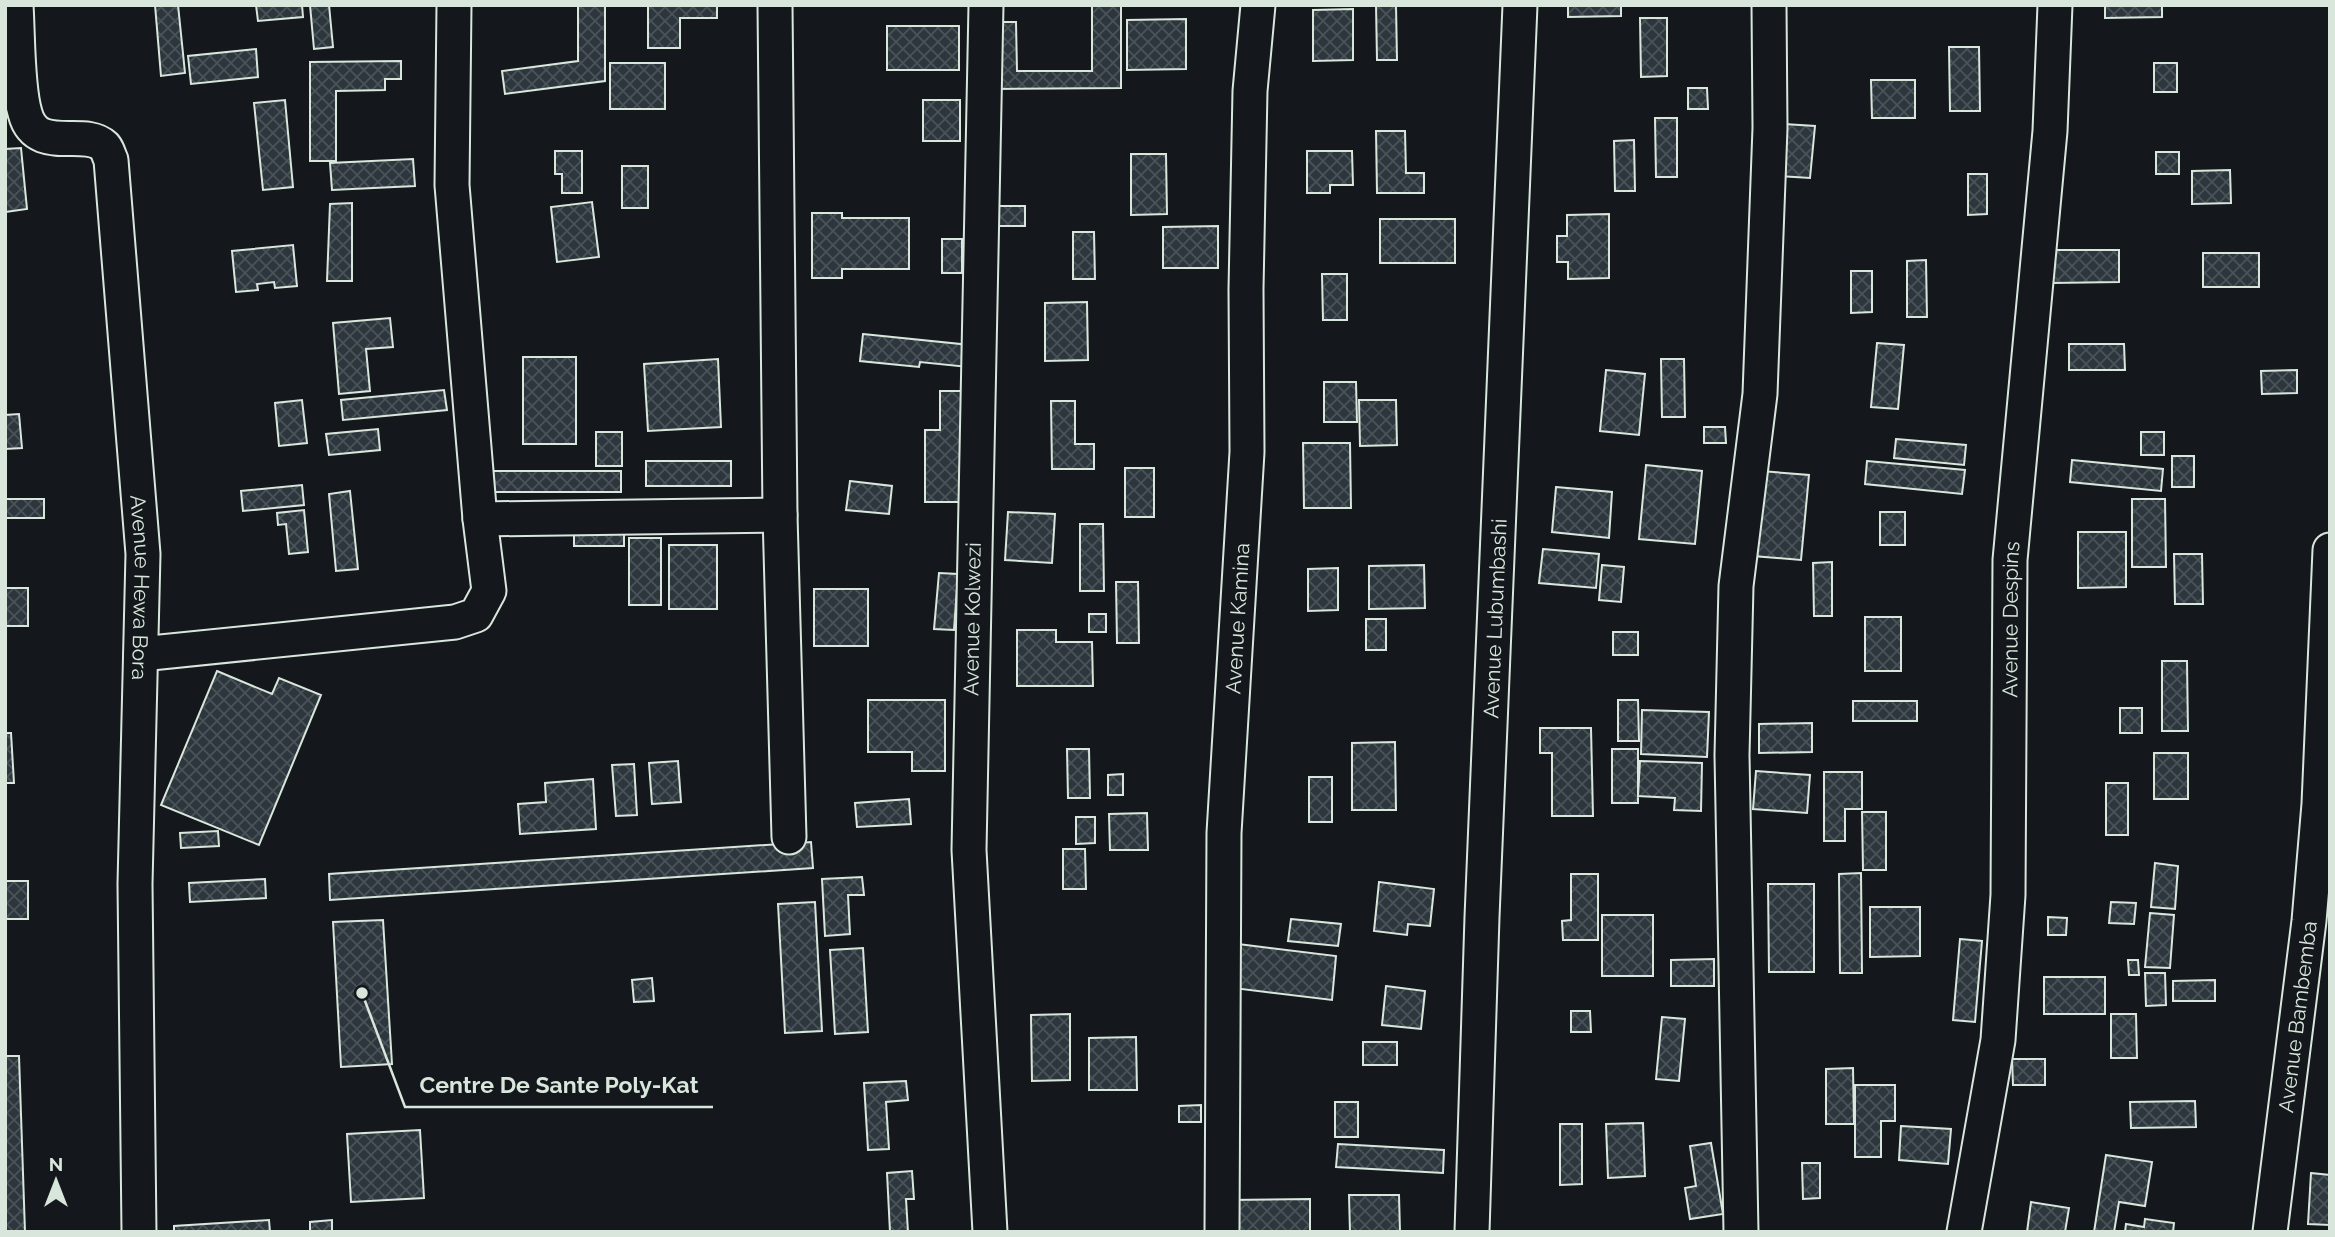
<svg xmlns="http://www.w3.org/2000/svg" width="2335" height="1237" font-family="Raleway,sans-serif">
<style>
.building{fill:url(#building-cross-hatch);stroke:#d8e6dc;stroke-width:2}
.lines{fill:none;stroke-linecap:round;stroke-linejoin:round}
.street-casing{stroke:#d8e6dc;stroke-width:37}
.street{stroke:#14181c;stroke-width:33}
.labels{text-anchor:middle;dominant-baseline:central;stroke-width:5;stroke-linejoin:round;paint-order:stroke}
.street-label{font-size:21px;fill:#d8e6dc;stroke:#14181c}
.leader{fill:none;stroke:#d8e6dc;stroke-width:2.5}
.callout-dot{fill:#d8e6dc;stroke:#14181c;stroke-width:2.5}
.callout-label{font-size:23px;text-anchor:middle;font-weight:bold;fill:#d8e6dc;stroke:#14181c;stroke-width:5;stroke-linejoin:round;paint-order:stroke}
</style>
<defs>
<pattern id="building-cross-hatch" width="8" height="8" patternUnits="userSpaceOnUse" patternTransform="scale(1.75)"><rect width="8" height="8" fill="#2c363c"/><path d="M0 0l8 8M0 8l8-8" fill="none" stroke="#4a5358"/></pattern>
</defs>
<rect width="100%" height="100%" fill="#14181c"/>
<!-- building -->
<path class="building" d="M155,5H178L185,73L161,76Z
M256,5H302L303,17L258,21Z
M310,5H329L333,47L314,49Z
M648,5H717V18H680V48H648Z
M1092,5H1121V88L995,89V22H1016L1017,71H1092Z
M1376,5H1396L1397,60H1377Z
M1568,5H1621V16L1568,17Z
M2105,5H2162V17L2105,18Z
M578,6H605V81L505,94L502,71L578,61Z
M1353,9V60L1313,61V10Z
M1640,18H1667V76L1641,77Z
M1186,19V69L1127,70V20Z
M887,26H959V70H887Z
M1949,47H1979L1980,111H1950Z
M256,49L258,77L191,84L188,56Z
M401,61V79H385V90L336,91V161H310V62Z
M610,63H665V109H610Z
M2154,63H2177V92H2154Z
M1871,80H1915V118H1872Z
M1688,88H1707L1708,109H1688Z
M285,100L293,187L263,190L254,103Z
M923,100H960V141H923Z
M1655,118H1677V177H1656Z
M1784,124L1815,126L1810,178L1779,176Z
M1376,131H1405L1406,173H1424V193H1377Z
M1634,140L1635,191H1615L1614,141Z
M21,148L27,209L5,212V149Z
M555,151H582V193H562V174H555Z
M1307,151H1352L1353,185H1330V193H1307Z
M2156,152H2179V174H2156Z
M1131,154H1166L1167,214L1131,215Z
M413,159L415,186L332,190L330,163Z
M622,166H648V208H622Z
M2230,170L2231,203L2192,204V171Z
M1968,174H1987V214L1968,215Z
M592,202L599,257L557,262L551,207Z
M352,203V281H327L330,204Z
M989,206H1025V226H989Z
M812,213H842V218H909V269H842V278H812Z
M1609,214V278L1568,279V262H1557V236H1567V215Z
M1380,219H1455V263H1380Z
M1218,226V268H1163V227Z
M1073,232H1094L1095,279H1073Z
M942,239H962V273H942Z
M293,245L297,286L275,288L274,282L257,284L258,290L236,292L232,251Z
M2053,250H2119V282L2053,283Z
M2203,253H2259V287H2203Z
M1926,260L1927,317H1907V261Z
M1851,271H1872V312L1851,313Z
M1322,274H1347V320H1323Z
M1087,302L1088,360L1045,361V303Z
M390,318L393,347L366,349L370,391L339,394L333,323Z
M863,334L970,345L968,367L920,362L919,367L860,361Z
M1877,343L1904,345L1898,409L1871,407Z
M2069,344H2124L2125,370H2069Z
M523,357H576V444H523Z
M718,359L721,427L648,431L644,364Z
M1661,359H1684L1685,417H1662Z
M1606,370L1645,374L1639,435L1600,431Z
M2297,370V393L2262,394L2261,371Z
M1324,382H1356L1357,422H1324Z
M444,390L447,410L343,420L341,400Z
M940,391H965V502H925V430H940Z
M302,400L307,443L279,446L275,403Z
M1359,400H1396L1397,445L1360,446Z
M1051,401H1075V444H1094V469H1052Z
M19,414L22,448L5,449V415Z
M1704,427H1725L1726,443H1704Z
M378,429L380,450L329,455L326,434Z
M596,432H622V466H596Z
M2141,432H2164V455H2141Z
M1896,439L1966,445L1964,465L1894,458Z
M1303,443H1350L1351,508H1304Z
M2172,456H2194V487H2172Z
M2072,460L2163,469L2161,491L2070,482Z
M646,461H731V486H646Z
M1867,461L1965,470L1962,494L1865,484Z
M1646,465L1702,471L1695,544L1639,539Z
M1125,468H1154V517H1125Z
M490,471H621V492H490Z
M1761,471L1809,475L1801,560L1753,556Z
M850,481L892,486L889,514L846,510Z
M302,485L304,505L243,511L241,491Z
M1556,487L1612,492L1609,538L1552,532Z
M350,491L358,569L336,571L329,494Z
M5,499H44V518H5Z
M2132,499H2165L2166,567H2132Z
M304,510L308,552L289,554L286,524L278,525L277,513Z
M1008,512L1055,514L1052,563L1005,560Z
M1880,512H1905V545H1880Z
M1080,524H1103L1104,591H1080Z
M574,525H624V546H574Z
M2078,532H2126V587L2078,588Z
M629,538H661V605H629Z
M669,545H717V609H669Z
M1543,549L1599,554L1596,588L1539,583Z
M2174,554H2202L2203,604H2175Z
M1832,562V616H1814L1813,563Z
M1424,565L1425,608L1369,609V566Z
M1602,565L1624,567L1621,602L1599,600Z
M1338,568V610L1308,611V569Z
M939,573L958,574L954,630L934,629Z
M1116,582H1138L1139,643H1117Z
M5,588H28V626H5Z
M814,589H868V646H814Z
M1089,614H1106V632H1089Z
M1865,617H1901V671H1865Z
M1366,619H1386V650H1366Z
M1017,630H1056V642H1092L1093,686H1017Z
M1613,632H1638V655H1613Z
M2162,661H2187L2188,731H2162Z
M217,671L272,694L279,678L321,695L259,845L161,805Z
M868,700H945V771H912V752H868Z
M1618,700H1638L1639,741H1618Z
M1853,701H1917V721H1853Z
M2120,708H2142V733H2120Z
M1642,710L1709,712L1707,757L1641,754Z
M1812,723V752L1759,753V724Z
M1540,728H1591L1593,816H1552V753H1540Z
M5,733H11L14,783H5Z
M1395,742L1396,810H1352V743Z
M1067,749H1089L1090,798H1068Z
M1612,749H1638V803H1612Z
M2154,753H2188V799H2154Z
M678,761L681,802L652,804L649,763Z
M1640,761L1702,763L1701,811L1674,810L1675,798L1638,796Z
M634,764L637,815L616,816L612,765Z
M1756,771L1810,775L1807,813L1753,809Z
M1824,772H1862V809H1845V841H1824Z
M1123,774V795H1108V775Z
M1309,777H1332V822H1309Z
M593,779L596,829L520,834L518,804L546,802L545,783Z
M2106,783H2128V835H2106Z
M909,799L911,824L857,827L855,803Z
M1862,812H1886V870H1863Z
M1147,813L1148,850H1110L1109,814Z
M1076,817H1095V843L1076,844Z
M218,831L219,846L181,848L180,833Z
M811,842L813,868L330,900L329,874Z
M1063,849H1085L1086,889H1063Z
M2155,863L2178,866L2175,909L2151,907Z
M1861,873L1862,973H1840L1839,874Z
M1571,874H1598V940H1563L1562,921L1571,920Z
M862,877L864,895H848L850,934L825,936L822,879Z
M265,879L266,898L190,902L189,883Z
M6,881H28V919H6Z
M1379,882L1434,889L1430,926L1408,924L1407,935L1374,931Z
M1768,884H1814V972H1769Z
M815,902L822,1031L785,1033L778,904Z
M2111,902L2136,903L2134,924L2109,923Z
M1870,907H1920V956L1870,957Z
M2150,913L2174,915L2170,968L2145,967Z
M1602,915H1653V976H1602Z
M2048,917L2067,918L2066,935H2048Z
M1291,919L1341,924L1338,946L1288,941Z
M383,920L392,1064L341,1067L333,922Z
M1960,939L1982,941L1975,1022L1953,1020Z
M1238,944L1336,956L1332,1000L1233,988Z
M863,948L868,1032L835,1034L830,950Z
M1714,959V986H1671V960Z
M2128,960H2138L2139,975H2129Z
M2145,973H2165L2166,1005L2146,1006Z
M2044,977H2105V1014H2044Z
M652,978L654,1001L634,1002L632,980Z
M2215,980V1001H2173V981Z
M1386,986L1425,991L1421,1029L1382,1025Z
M1571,1011H1590L1591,1032H1571Z
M1070,1014V1080L1032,1081L1031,1015Z
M2111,1014H2136L2137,1058H2111Z
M1662,1017L1685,1019L1679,1081L1656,1079Z
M1136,1037L1137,1090H1089V1038Z
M1363,1042H1397V1065H1363Z
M5,1056H19L25,1232H5Z
M2012,1059H2045V1085H2013Z
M1853,1068L1854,1124H1826V1069Z
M906,1081L908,1100L886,1102L889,1149L868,1150L864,1083Z
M1855,1085H1895V1121H1881V1157H1855Z
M2195,1101L2196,1127L2131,1128L2130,1102Z
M1335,1102H1358V1137H1335Z
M1201,1105V1122H1179V1106Z
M1643,1123L1645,1176L1608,1178L1606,1124Z
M1560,1124H1582V1184L1560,1185Z
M1901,1126L1951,1129L1948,1164L1899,1160Z
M420,1130L424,1198L351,1202L347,1134Z
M1711,1143L1723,1214L1690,1219L1685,1188L1696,1186L1690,1146Z
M1338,1144L1444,1150L1443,1173L1336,1167Z
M2106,1155L2152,1162L2145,1206L2119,1202L2114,1232H2094Z
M1802,1163H1820V1198L1803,1199Z
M912,1171L914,1199H906L908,1232H890L887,1173Z
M2311,1173L2330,1175V1225L2308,1224Z
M1349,1195H1399L1400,1232H1350Z
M1310,1199V1232H1229V1200Z
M2031,1202L2069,1208L2065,1232H2027Z
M2145,1219L2174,1223L2173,1232H2125L2126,1224L2144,1227Z
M269,1220L270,1232H174V1226Z
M332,1220V1232H310V1222Z"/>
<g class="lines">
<!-- street casing -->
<g class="street-casing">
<g id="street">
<path id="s1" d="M16,5C18,35 17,87 25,113C36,156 84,127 104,146C107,148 109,156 111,160L143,554L135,884L139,1232"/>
<path d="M775,5L780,515L789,837"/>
<path d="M986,5L969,850L990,1232"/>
<path d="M480,519L780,515"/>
<path d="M141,654L455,622L476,615L489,591L480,519L452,185L454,5"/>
<path id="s2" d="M1222,1232L1224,833L1247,452L1246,289L1250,91L1258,5"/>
<path id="s3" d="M1472,1232L1482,917L1520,5"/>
<path d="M1741,1232L1732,755L1736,586L1760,394L1770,128L1769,5"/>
<path id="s4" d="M1964,1232L1998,1040L2008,895L2010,560L2050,131L2055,5"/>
<path id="s5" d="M2270,1232L2309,921L2319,804L2330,550"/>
</g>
</g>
<!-- street -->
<use href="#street" class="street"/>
</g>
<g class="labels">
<!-- street labels -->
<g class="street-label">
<text stroke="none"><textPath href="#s1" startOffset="646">Avenue Hewa Bora</textPath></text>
<text stroke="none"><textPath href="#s2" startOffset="614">Avenue Kamina</textPath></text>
<text transform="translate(972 619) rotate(-89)">Avenue Kolwezi</text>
<text stroke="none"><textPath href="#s3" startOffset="614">Avenue Lubumbashi</textPath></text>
<text stroke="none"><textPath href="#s4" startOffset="616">Avenue Despins</textPath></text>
<text stroke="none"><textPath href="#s5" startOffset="217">Avenue Bambemba</textPath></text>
</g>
</g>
<!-- callouts -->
<path class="leader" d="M362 993L405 1107H713"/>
<circle class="callout-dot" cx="362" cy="993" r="7"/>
<g class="callout-label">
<text x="559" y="1093">Centre De Sante Poly-Kat</text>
</g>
<!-- border -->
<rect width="2335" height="1237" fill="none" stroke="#d8e6dc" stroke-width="14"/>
<!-- north arrow -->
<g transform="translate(56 1181)" stroke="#14181c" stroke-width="5" paint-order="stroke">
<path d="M0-5L12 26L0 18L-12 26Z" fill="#d8e6dc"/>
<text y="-10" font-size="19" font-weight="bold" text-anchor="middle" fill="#d8e6dc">N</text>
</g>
</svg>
